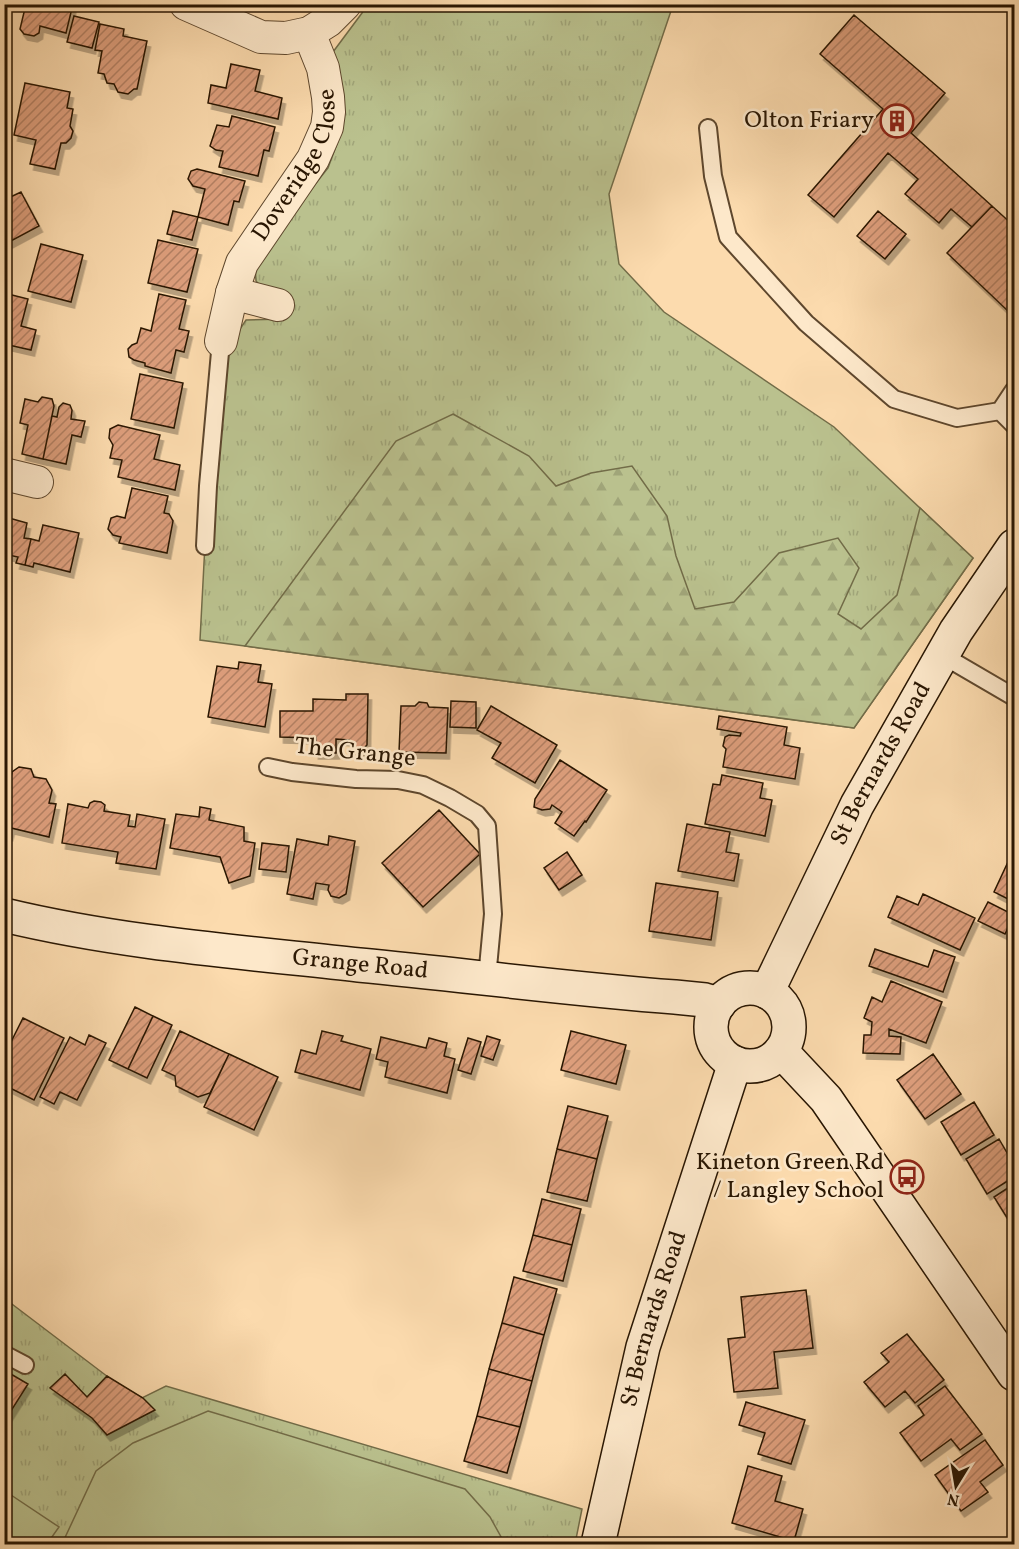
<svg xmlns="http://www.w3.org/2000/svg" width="1019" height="1549" font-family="Vollkorn,serif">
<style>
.grass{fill:url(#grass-tufts);stroke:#726c48;stroke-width:1.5}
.forest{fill:url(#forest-firs);stroke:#726c48;stroke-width:1.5}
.pitch{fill:#bac18e;stroke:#726c48;stroke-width:1.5}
.building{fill:url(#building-hatch);stroke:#291602;stroke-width:1.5;filter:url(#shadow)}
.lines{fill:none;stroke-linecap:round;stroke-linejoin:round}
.lane-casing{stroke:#5e472d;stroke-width:20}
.street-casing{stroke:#5e472d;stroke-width:34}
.secondary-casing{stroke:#291602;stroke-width:36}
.lane{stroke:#fde8ca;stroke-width:16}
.street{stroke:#fde8ca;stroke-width:32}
.secondary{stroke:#fde8ca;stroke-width:33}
.labels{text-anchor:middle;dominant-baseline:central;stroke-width:5;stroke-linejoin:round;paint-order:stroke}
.poi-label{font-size:24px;fill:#291602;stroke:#fde8ca;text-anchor:end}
.street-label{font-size:24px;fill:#291602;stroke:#fde8ca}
</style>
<defs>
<pattern id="grass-tufts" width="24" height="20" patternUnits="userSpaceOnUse" patternTransform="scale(1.5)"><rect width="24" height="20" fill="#bac18e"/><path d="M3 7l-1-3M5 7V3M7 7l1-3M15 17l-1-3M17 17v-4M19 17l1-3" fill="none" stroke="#a0a579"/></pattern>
<pattern id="forest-firs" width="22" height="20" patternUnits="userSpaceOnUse" patternTransform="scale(1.5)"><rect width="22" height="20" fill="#bac18e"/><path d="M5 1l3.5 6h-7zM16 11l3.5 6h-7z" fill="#a0a579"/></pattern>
<pattern id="building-hatch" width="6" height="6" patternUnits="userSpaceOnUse" patternTransform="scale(1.5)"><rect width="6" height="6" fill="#dd9e7b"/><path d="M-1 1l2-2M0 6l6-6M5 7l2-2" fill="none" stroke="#b38063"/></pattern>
<filter id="shadow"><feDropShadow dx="3.5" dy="6" stdDeviation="0" flood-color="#0004"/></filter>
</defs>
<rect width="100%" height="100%" fill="#fcdbae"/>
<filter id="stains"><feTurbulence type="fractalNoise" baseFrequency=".00333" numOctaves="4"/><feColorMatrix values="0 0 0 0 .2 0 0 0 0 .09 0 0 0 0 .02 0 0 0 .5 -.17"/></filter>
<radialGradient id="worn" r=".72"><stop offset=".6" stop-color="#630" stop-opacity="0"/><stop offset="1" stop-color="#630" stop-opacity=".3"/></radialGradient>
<!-- grass -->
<path class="grass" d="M366,5H673L609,194L619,264L664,312L834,427L973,558L854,728L200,640L208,486L221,341L235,345L240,329L246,320L283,319L265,291L256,281L255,266L264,249L328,168L338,141L343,108L333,52L362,13Z
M4,1298L112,1380L142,1398L166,1386L582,1509L575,1544H5Z"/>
<!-- forest -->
<path class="forest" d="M453,414L529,456L556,486L591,473L632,466L667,516L676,556L695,609L734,602L779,553L838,538L859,568L838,614L861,629L897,595L920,508L973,558L854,728L245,646L396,441Z"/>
<!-- pitch -->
<path class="pitch" d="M208,1411L465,1489L490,1517L505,1544H62L96,1471L133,1443Z
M5,1491L59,1527L47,1544H5Z"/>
<!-- building -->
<path class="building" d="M26,4H73L66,33L40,26L39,33L34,36L24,34L20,29Z
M854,15L945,93L911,133L992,206L972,227L951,209L939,223L905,194L918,179L888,153L834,217L808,195L883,109L820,54Z
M74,16L99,22L92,48L67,42Z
M100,24L124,29L123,36L147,41L137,89H134L128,94L118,92L114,84L107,83L104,74L98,73L102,51L95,50Z
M231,64L260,70L255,91L282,98L278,119L208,103L211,85L226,88Z
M25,83L70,92L67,108L73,109L70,126L73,131L71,138L66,143H61L55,169L30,164L36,140L14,135Z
M232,116L275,127L269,151L264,150L258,176L219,167L223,151L216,150L210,146L217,125L229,127Z
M197,169L245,181L239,202L234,201L228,225L198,217L205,189L193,186L188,179L191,171Z
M21,192L39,226L9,242L4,233V200Z
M992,206L1014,226V308L1010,313L947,253Z
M173,211L198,217L192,240L167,234Z
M878,211L906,234L885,259L857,236Z
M158,240L198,249L187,292L148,283Z
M41,244L83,255L71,302L28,291Z
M4,293L28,299L21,326L36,330L31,350L4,344Z
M159,294L186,300L179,329L189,331L184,352L176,350L171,373L145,366V363L134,360L129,357L128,349L132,345L137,343L141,328L151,331Z
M140,374L183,383L174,428L131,419Z
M42,397L52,399L54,406L43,459L22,454L28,425L20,423L25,399L38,402Z
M63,403L70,405L72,410L71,419L85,421L81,437L72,435L66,464L43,459L52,416L57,417L59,407Z
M118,425L160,435L154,459L180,465L175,490L118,477L122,460L110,458L113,445L109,438L110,429Z
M132,488L168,496L164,513L169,514L173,521L167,553L119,543L121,537L113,535L108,529L111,518L117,516L125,518Z
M4,517L9,518L4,538Z
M9,518L27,523L24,538L31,539L25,565L16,563L18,557L4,554V538Z
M43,525L79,533L70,572L34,563L33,567L25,565L31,539L39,541Z
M239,662L261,665L258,682L272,684L265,727L208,717L217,666L238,669Z
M346,694H368L367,745L361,751L354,749L349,744V740L336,739V753H315L316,738L280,737V711H313V699L346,700Z
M451,701L476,702V728L450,727Z
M419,702L427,703L429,707L448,708L446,753L399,752L401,706H415Z
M491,706L557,745L535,783L492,758L501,743L477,730Z
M719,716L787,727L784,745L800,748L795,779L723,767L726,749L723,746L725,737L729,735L740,736L741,733L717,729Z
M560,760L607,790L586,822L585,821L574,836L555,823L562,812L552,805L550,809L542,810L534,807L535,799Z
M19,767L31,769L34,777L46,779L52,790L49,803L56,804L49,837L11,828L9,835L4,834V781L10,782L12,772Z
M722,775L763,783L760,798L772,800L765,836L705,824L713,784L720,785Z
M94,801L101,802L105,805L104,811L130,815L128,826L135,827L137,814L165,819L156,869L116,863L118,852L62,843L68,804L88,808L90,803Z
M200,807L211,809L209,820L244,827V841L255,843L250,876L229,883L220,857L170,848L176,814L199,817Z
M439,810L480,854L423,907L382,863Z
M687,824L730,832L726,852L739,854L734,881L678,871Z
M329,836L355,841L346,894L339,898L331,896L328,890L329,885L316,883L313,899L287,894L297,839L328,845Z
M262,843L289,846L286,872L259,869Z
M1014,849V902L994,892Z
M567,852L582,875L559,890L544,868Z
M656,883L718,892L711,940L649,931Z
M923,894L975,918L960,950L888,917L897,896L918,905Z
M988,902L1014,915L1005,934L978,921Z
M875,949L928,967L934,950L955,957L943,992L869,966Z
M891,981L942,1002L926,1043L889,1029V1036L901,1037L900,1054L863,1053L864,1035H871L872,1022L864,1018L872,997L882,1002Z
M135,1007L153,1016L128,1069L109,1060Z
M153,1016L172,1025L147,1078L128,1069Z
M23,1018L64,1038L34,1100L4,1085V1056Z
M180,1031L229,1054L210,1093L198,1097L176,1086L175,1076L162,1070Z
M322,1031L343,1036L341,1041L371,1049L360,1090L295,1072L301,1050L316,1054Z
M571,1031L626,1045L616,1084L561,1070Z
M89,1035L106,1043L77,1100L60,1092L54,1104L40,1097L70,1037L85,1045Z
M487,1036L500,1040L493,1060L481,1056Z
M381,1037L426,1048L429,1038L447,1043L444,1056L455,1059L447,1093L385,1077L388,1062L376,1059Z
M468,1038L481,1042L471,1074L458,1070Z
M229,1054L278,1077L254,1130L204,1107Z
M933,1054L961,1094L925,1119L897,1080Z
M974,1102L994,1135L961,1155L941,1122Z
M568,1106L608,1116L597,1159L557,1149Z
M999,1139L1014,1165V1177L987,1194L966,1159Z
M557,1149L597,1159L587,1201L547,1192Z
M1014,1184V1229L994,1197Z
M542,1199L581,1209L572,1245L533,1235Z
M533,1235L572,1245L563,1281L523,1271Z
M514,1277L557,1289L544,1335L502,1323Z
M806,1290L813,1348L774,1352L778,1388L734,1392L728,1339L745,1337L741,1297Z
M502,1323L544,1335L532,1381L489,1369Z
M907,1334L944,1380L915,1403L905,1391L885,1407L864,1382L889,1362L881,1353Z
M489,1369L532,1381L520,1427L477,1416Z
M4,1370L28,1384L4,1422Z
M65,1374L87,1397L107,1376L143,1398L155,1410L107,1435L92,1418L50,1388Z
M945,1386L982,1434L960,1450L951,1439L921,1461L900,1433L924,1415L918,1406Z
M746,1402L805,1420L791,1464L758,1454L765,1433L739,1425Z
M477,1416L520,1427L507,1473L464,1461Z
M985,1440L1003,1465L980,1482L988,1492L961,1511L935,1475Z
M748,1466L782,1476L775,1501L803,1509L794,1541L732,1523Z
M728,1539L749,1544H727Z"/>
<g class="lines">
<!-- lane casing -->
<g class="lane-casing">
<path id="lane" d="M708,128L713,176L728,237L806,323L894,399L957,418L1000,411
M1014,390L1000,411L1014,425
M205,546L208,486L221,341
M942,655L1014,697
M268,767L292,772L356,779L398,780L423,785L450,798L477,814L487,826L493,914L487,978
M4,1354L25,1365"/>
</g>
<!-- street casing -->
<g class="street-casing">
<g id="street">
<path d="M186,4L261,37L286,38L309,33L328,21L345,4"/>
<path d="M232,293L278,305"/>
<path id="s1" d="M221,341L232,293L242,263L313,159L327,127L329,112L328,97L323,68L309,33"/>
<path d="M4,474L37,482"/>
</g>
</g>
<!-- secondary casing -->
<g class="secondary-casing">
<g id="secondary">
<path id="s2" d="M4,915C120,943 241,952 359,965C464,975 569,989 675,997L705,1000L719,1004"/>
<circle cx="750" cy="1027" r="39"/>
<path id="s3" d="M767,992L857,805L956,631L1014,546"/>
<path d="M781,1051L826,1099L1014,1374"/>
<path id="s4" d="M598,1544L643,1347L735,1063"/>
</g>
</g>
<!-- lane -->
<use href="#lane" class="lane"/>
<!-- street -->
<use href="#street" class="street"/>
<!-- secondary -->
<use href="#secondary" class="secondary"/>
</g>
<!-- icons -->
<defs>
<g id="building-ring" transform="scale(1.725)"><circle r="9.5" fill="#fde8ca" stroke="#8f2418" stroke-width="1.5"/><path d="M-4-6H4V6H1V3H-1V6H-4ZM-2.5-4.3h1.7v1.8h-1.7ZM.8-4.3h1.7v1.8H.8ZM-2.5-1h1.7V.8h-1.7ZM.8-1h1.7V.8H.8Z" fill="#8f2418"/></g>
<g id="bus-ring" transform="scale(1.725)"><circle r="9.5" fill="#fde8ca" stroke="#8f2418" stroke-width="1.5"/><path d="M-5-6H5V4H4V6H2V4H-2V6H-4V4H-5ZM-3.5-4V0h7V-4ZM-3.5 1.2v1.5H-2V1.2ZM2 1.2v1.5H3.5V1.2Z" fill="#8f2418"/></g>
</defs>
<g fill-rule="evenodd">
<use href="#building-ring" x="897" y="121"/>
<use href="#bus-ring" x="907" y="1177"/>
</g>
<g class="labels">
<!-- poi labels -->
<g class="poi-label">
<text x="874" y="121">Olton Friary</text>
<text x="884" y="1163">Kineton Green Rd<tspan x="884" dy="28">/ Langley School</tspan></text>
</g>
<!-- street labels -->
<g class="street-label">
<text stroke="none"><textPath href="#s1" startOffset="195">Doveridge Close</textPath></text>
<text transform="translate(355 753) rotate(6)">The Grange</text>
<text stroke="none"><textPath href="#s3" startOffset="255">St Bernards Road</textPath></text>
<text stroke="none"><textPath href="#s2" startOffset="360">Grange Road</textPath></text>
<text stroke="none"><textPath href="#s4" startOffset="232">St Bernards Road</textPath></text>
</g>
</g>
<!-- margin -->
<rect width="1019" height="1549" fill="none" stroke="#fcdbae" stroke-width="24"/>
<rect x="6" y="6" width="1007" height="1537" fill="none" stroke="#291602" stroke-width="3"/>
<rect x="12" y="12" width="995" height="1525" fill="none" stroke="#291602" stroke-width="1.5"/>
<!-- north arrow -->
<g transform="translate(956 1486) rotate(191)" stroke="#fde8ca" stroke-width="4.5" paint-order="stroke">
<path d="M0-4.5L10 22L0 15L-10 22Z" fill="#291602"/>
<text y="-9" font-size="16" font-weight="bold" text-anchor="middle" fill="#291602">N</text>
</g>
<rect width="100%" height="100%" filter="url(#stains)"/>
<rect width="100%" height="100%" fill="url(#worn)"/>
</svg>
